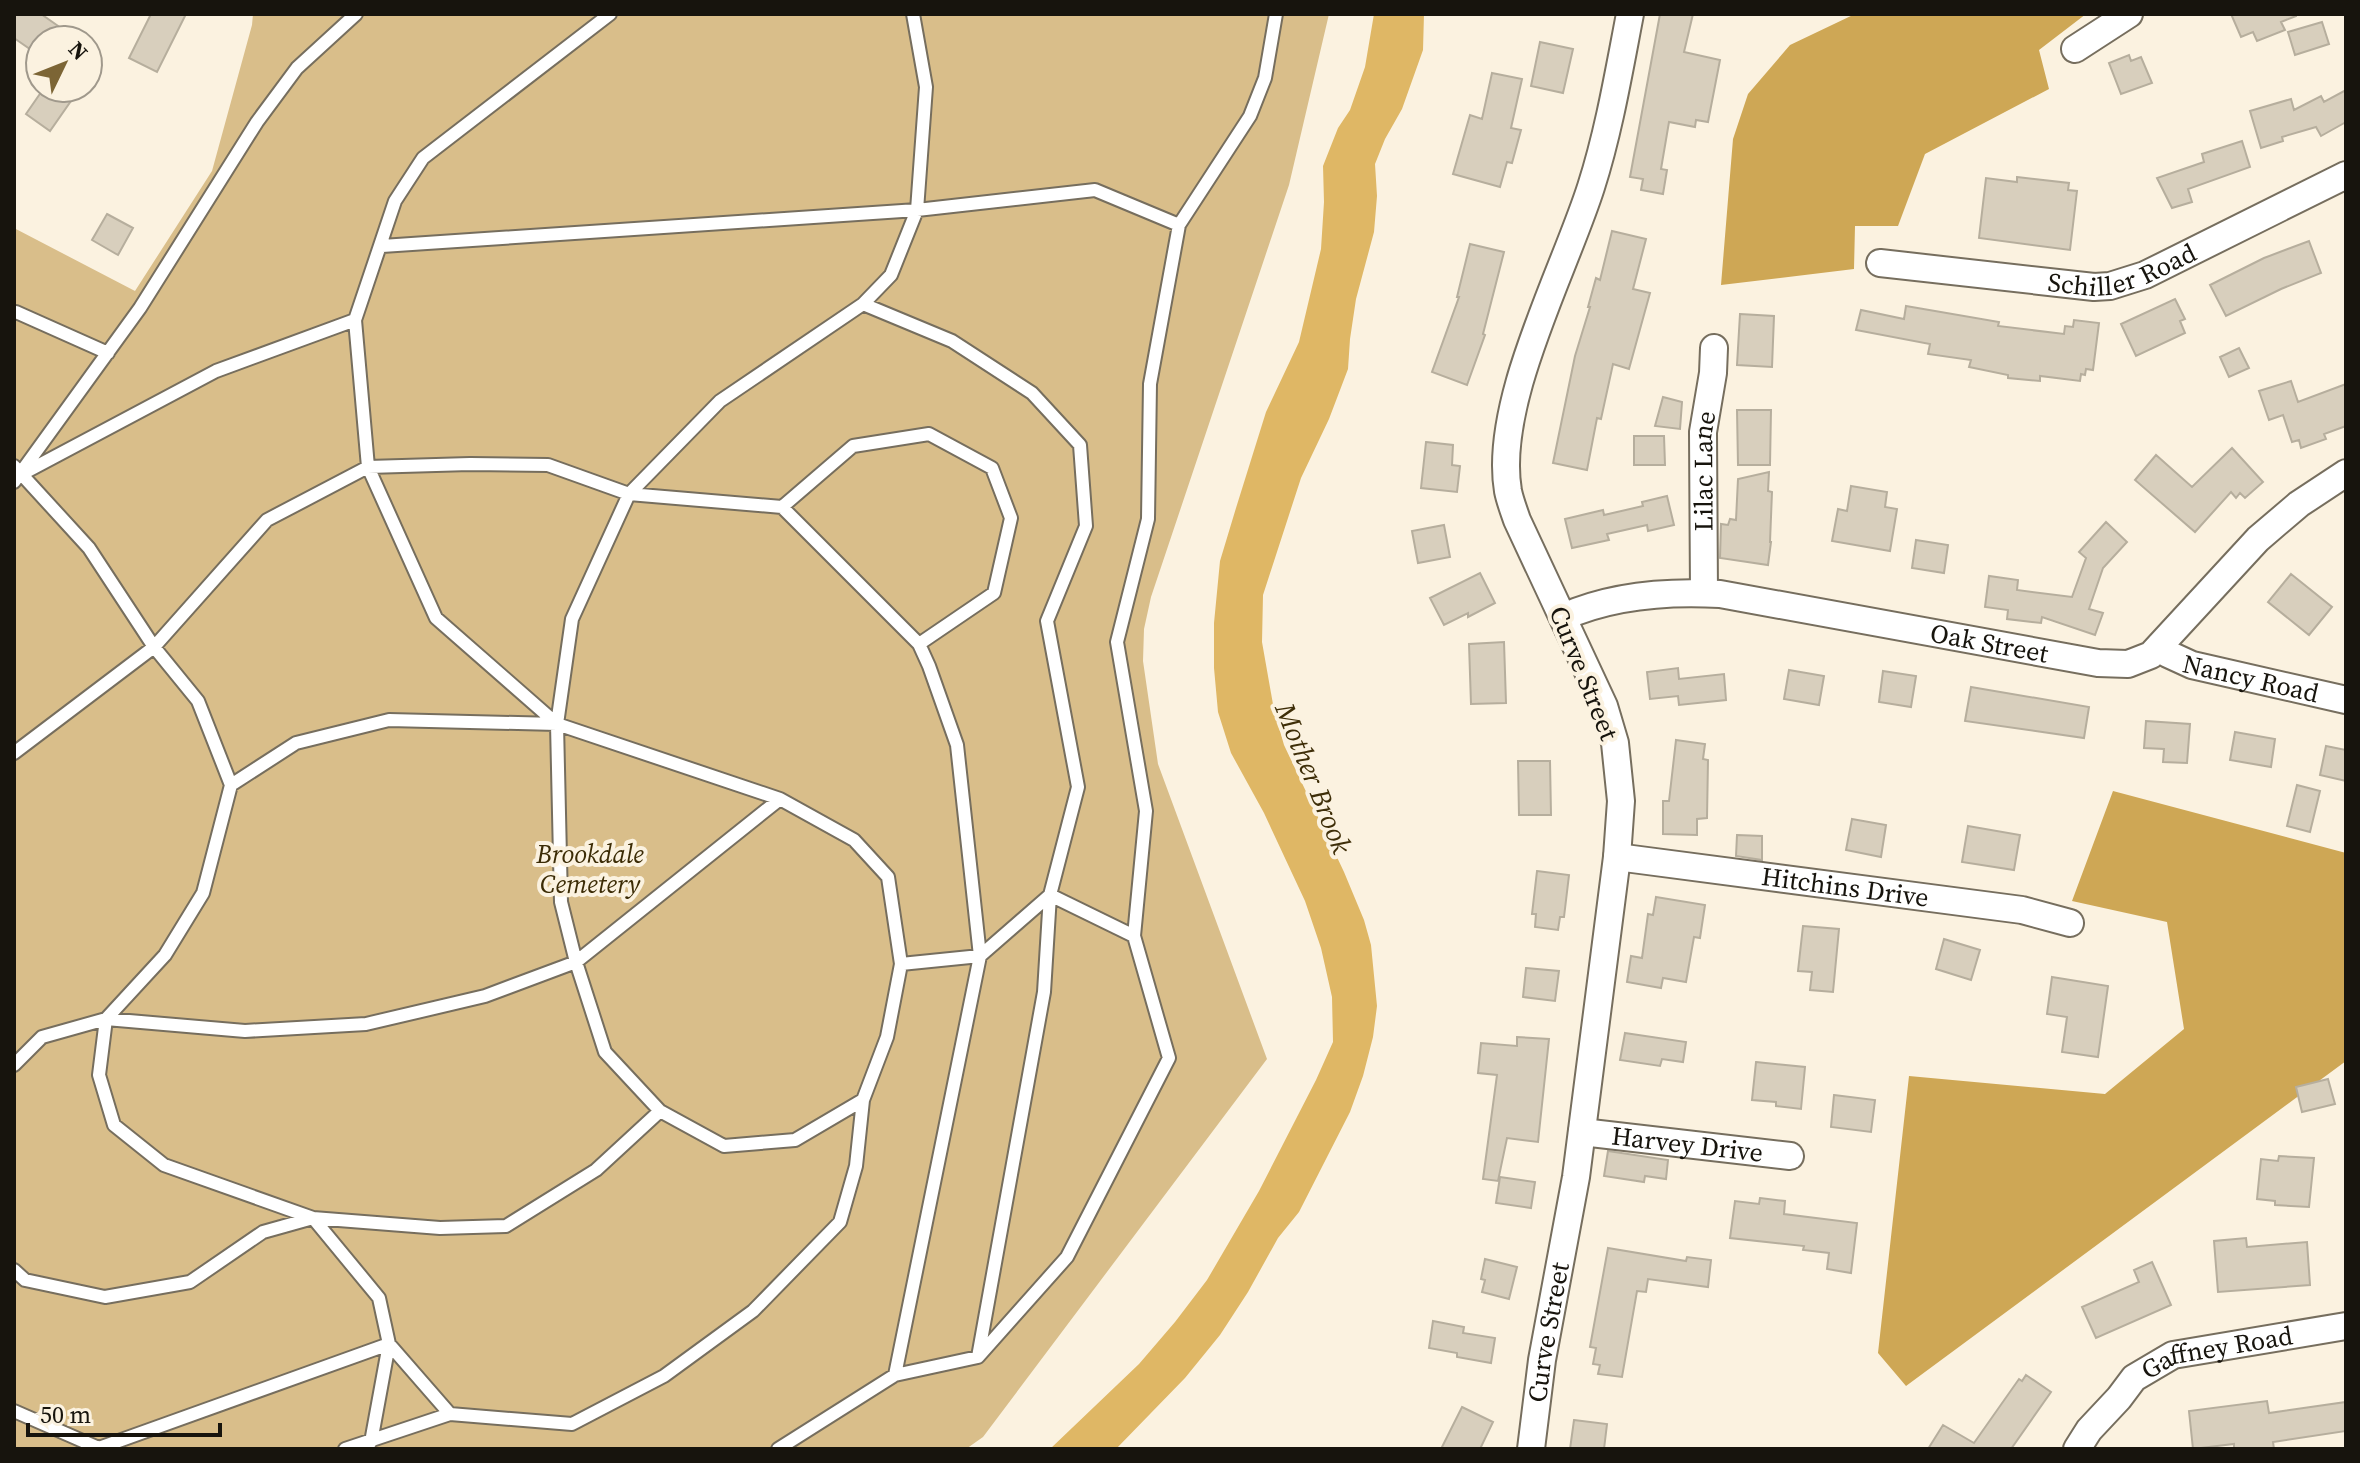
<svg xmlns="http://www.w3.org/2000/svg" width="2360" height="1463" font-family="'Source Serif 4',serif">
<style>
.green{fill:#d9be8a}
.forest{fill:#cea755}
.water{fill:#dfb765}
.building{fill:#d8cfbd;stroke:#b6ae9d;stroke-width:2}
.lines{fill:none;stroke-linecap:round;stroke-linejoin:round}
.service-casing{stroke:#766e5e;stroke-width:16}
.minor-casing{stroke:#766e5e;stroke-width:30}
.service{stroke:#fff;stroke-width:12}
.minor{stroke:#fff;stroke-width:26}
.labels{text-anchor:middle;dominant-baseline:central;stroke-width:8;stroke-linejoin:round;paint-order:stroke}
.street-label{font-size:26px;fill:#17140d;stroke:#fbf2e0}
.park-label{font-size:26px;font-style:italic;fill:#3b2b05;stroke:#fbf2e0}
.water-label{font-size:28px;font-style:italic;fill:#3e2e08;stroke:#fbf2e0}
</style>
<rect width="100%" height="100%" fill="#fbf2e0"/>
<!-- green -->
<path class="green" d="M253,14H1329L1289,185L1151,597L1144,629L1143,661L1158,764L1267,1059L983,1437L966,1449H14V228L135,291L212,171L252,25Z"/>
<!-- forest -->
<path class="forest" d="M1855,14H2086L2039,50L2049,89L1925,154L1898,226H1855L1854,269L1721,285L1733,139L1748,94L1790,45Z
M2113,791L2346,853V1061L1906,1386L1878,1353L1909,1076L2105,1094L2184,1029L2167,922L2072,901Z"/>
<!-- water -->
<path class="water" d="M1374,14H1424L1423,50L1402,109L1385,139L1375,164L1377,196L1374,232L1356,299L1350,339L1348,369L1329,419L1301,478L1263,595L1262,642L1274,710L1284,745L1344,872L1364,920L1371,945L1377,1006L1373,1037L1363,1076L1350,1112L1299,1212L1278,1238L1248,1292L1220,1335L1185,1378L1116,1449H1050L1139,1364L1175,1322L1207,1280L1259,1191L1316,1080L1333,1042L1332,997L1321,948L1305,901L1264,813L1231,753L1218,712L1214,668V623L1220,561L1236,508L1266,412L1299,342L1321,249L1324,202L1323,166L1338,128L1350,110L1365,67Z"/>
<!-- building -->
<path class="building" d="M14,14H41L78,40H40V56L14,38Z
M151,14H186L157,72L129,58Z
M1660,14H1693L1684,52L1720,60L1708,122L1696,120L1695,127L1669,122L1661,169L1667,170L1663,194L1641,190L1643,179L1630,177Z
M2231,14H2296V16L2281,22L2285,30L2257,41L2253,32L2241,37Z
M2322,22L2329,44L2295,55L2288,32Z
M1540,42L1573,49L1563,93L1531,86Z
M2129,55L2131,61L2141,57L2152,83L2121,94L2109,63Z
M1492,73L1522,79L1511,128L1521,130L1512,163L1507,162L1500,187L1453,174L1470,115L1482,119Z
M44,88H80L50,131L26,114Z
M2346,90V122L2321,136L2316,127L2282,137L2283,141L2261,148L2250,111L2291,99L2294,110L2321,96L2324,102Z
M2242,141L2250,167L2188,189L2192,202L2172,208L2157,178L2204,162L2202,154Z
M2017,177L2069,183L2068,190L2077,191L2070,250L1979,238L1986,178L2017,182Z
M107,214L133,228L118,255L92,240Z
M1612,231L1646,239L1633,289L1650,293L1629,369L1613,364L1601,419L1597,418L1587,470L1553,463L1575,356L1590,307H1588L1596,278L1600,280Z
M2309,241L2321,273L2281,289L2226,316L2210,285L2264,258Z
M1470,244L1504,252L1483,334L1485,335L1467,385L1432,372L1459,297H1457Z
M2175,299L2185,319L2180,321L2185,333L2136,356L2121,324Z
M1906,306L1999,322L1998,326L2064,334L2065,326L2073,327L2074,320L2099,323L2093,370L2086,369L2085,375L2081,374L2080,381L2040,376V381L2008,378V375L1969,367L1971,360L1928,354L1930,344L1856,330L1861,310L1904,319Z
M1740,314L1774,316L1772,367L1737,365Z
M2239,348L2249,368L2229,377L2220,357Z
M2291,381L2298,402L2346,384V426L2324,434L2326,439L2301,448L2299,440L2292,442L2283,415L2269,420L2259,391Z
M1663,397L1682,402L1680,429L1655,426Z
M1737,410H1771L1770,465H1738Z
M1634,436H1664L1665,465H1634Z
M1426,442L1453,445L1452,465L1460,466L1457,492L1421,488Z
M2232,448L2263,482L2245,498L2240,493L2236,498L2231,492L2195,532L2135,480L2156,455L2192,487Z
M1769,472L1768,491L1772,492L1770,542H1771L1768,565L1720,558L1721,524L1728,525L1730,519L1736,520L1738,479Z
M1851,486L1887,492L1885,507L1897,509L1890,551L1832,541L1838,509L1847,511Z
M1667,496L1674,525L1648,531L1647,525L1607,534L1609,540L1572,548L1565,519L1603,510L1604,515L1643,506L1642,502Z
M2106,522L2127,542L2103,568L2089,609L2103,613L2095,635L2042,617L2041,623L2007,619L2008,610L1985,607L1989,576L2018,580L2017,590L2072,597L2086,558L2079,552Z
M1444,525L1450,557L1418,563L1412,531Z
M1916,540L1948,545L1944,573L1912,568Z
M1480,573L1495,603L1468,617V613L1444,625L1430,598Z
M2291,574L2332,607L2309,635L2268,602Z
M1504,642L1506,703L1471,704L1469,644Z
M1678,668L1679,679L1724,674L1726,700L1679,705L1678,696L1650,699L1647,672Z
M1789,670L1824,676L1819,705L1784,699Z
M1883,671L1916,676L1911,707L1879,702Z
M1971,687L2089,707L2084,738L1965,721Z
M2146,721L2190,724L2187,763L2163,762L2164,749L2144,748Z
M2235,732L2275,739L2271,767L2230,760Z
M1676,740L1705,744L1703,759L1708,760L1707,818L1697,819V835L1663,834V801H1669Z
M2326,746L2346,750V781L2320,775Z
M1518,761H1550L1551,815H1519Z
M2297,785L2320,791L2310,832L2287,826Z
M1852,819L1886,825L1881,857L1846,850Z
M1968,826L2020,835L2014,870L1962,862Z
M1737,835L1762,836V860L1736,856Z
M1537,871L1569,875L1564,917H1560L1558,930L1535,927L1536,914H1532Z
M1656,897L1705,905L1700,938L1694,937L1686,982L1663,978L1661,988L1627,982L1631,956L1642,958L1648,914L1653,915Z
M1803,926L1839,929L1833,992L1810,990L1812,972L1798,971Z
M1944,939L1980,950L1971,980L1936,969Z
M1526,968L1559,971L1555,1001L1523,997Z
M2052,977L2108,986L2098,1057L2062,1052L2067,1017L2047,1014Z
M1625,1033L1686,1042L1683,1062L1662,1059L1660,1066L1620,1060Z
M1517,1037L1549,1039L1538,1142L1507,1138L1498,1181L1483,1179L1497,1075L1478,1073L1481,1043L1517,1046Z
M1756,1062L1805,1067L1801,1109L1776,1106V1102L1752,1100Z
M2328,1079L2335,1104L2302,1112L2296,1087Z
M1834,1095L1875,1100L1871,1132L1831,1127Z
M1608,1151L1668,1160L1666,1179L1645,1176L1644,1182L1604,1176Z
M2279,1156L2314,1158L2309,1207L2275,1205V1201L2257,1199L2261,1159L2278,1161Z
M1500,1177L1535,1182L1531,1208L1496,1203Z
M1760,1198L1785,1201L1784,1214L1857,1223L1851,1273L1827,1269L1829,1253L1803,1250L1804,1246L1730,1238L1735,1201L1759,1204Z
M2246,1238L2247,1247L2307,1242L2310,1285L2218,1292L2214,1241Z
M1608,1248L1686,1261L1687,1257L1711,1260L1708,1287L1648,1279L1646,1292L1637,1291L1622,1377L1598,1374L1600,1365L1593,1364L1596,1348L1590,1347Z
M1485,1259L1517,1267L1509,1299L1482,1292L1485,1280L1481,1279Z
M2152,1262L2171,1305L2096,1338L2082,1307L2139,1282L2134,1270Z
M1433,1321L1464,1327L1463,1333L1495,1338L1491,1363L1457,1357V1353L1429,1348Z
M2026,1375L2051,1392L2011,1449H1928L1943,1425L1974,1443L2019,1379L2022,1381Z
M2267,1401L2269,1413L2346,1402V1431L2273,1442L2274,1449H2234V1444L2193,1449L2189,1411Z
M1462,1407L1493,1422L1480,1449H1441Z
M1574,1420L1607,1424L1604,1449H1570Z"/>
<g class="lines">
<!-- service casing -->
<g class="service-casing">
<path id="service" d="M382,246L917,210L1095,190L1179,225L1250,116L1265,78L1276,14
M863,304L891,275L917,210L926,87L913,14
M14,313L16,312L108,353
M14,466L89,548L154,647L198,701L231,785L203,893L165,955L106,1019L99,1075L114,1125L164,1165L313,1218L440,1228L506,1226L596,1170L660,1111
M24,473L216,371L355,320
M14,482L140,308L257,122L297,68L356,14
M782,507L853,446L929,434L992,468L1011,518L994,593L919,644
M557,724L436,618L368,467L355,320L395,201L423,158L610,14
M14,753L154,647L267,520L368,467L470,464L548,465L629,494L782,507L919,644L929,666L957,745L980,956L901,964
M231,785L296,743L389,720L557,724L780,799L854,840L888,877L901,964L887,1037L863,1100L856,1166L840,1222L753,1311L664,1376L572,1424L450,1414L345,1449
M1134,936L1146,811L1117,642L1148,519L1150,384L1179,225
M14,1065L42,1037L106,1019L245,1031L366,1024L485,996L576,962L780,799
M863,1100L795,1140L724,1146L660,1111L605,1052L576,962L561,902L557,724L572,619L629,494L720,401L863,304L952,341L1032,393L1080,445L1086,526L1047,621L1078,787L1050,895L980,956L895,1375
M14,1270L25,1280L105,1297L190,1282L263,1232L313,1218L379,1298L389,1344L99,1448
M14,1411L101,1449
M371,1442L389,1344L450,1414
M778,1449L895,1375L978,1357L1067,1257L1169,1058L1134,936L1050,895L1044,992L978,1357"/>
</g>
<!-- minor casing -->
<g class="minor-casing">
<g id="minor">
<path d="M2075,49L2129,14"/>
<path id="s1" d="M1880,263L2094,287L2110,286L2145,275L2346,175"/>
<path id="s2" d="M1704,593L1703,432L1713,373L1714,348"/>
<path id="s3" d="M1563,617C1612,595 1667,591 1720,594L2098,663L2128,664L2151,655L2258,539L2299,504L2346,473"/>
<path id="s4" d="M2160,646L2168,654L2192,665L2346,700"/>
<path id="s5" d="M1617,857L2022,910L2070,923"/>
<path id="s6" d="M1582,1132L1790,1156"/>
<path id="s7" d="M1531,1449L1542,1360L1576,1177L1617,857L1621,801L1615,743L1604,706L1517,520C1514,511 1510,501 1508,491C1493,403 1564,272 1591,187C1609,131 1619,71 1630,14"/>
<path id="s8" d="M2077,1449L2089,1430L2119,1398L2134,1378L2173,1355L2346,1326"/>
</g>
</g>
<!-- service -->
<use href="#service" class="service"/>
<!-- minor -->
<use href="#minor" class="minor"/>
</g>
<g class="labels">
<!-- street labels -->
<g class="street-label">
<text stroke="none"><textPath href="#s1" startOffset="246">Schiller Road</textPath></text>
<text stroke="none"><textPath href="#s2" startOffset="122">Lilac Lane</textPath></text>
<text stroke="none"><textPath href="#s3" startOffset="434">Oak Street</textPath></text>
<text transform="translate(1584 673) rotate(68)">Curve Street</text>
<text stroke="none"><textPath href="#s4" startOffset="98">Nancy Road</textPath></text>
<text stroke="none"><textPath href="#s5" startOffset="230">Hitchins Drive</textPath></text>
<text stroke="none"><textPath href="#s6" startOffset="106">Harvey Drive</textPath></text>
<text stroke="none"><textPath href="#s7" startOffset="118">Curve Street</textPath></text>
<text stroke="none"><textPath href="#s8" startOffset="180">Gaffney Road</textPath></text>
</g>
<!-- park labels -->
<g class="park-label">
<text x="590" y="854">Brookdale<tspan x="590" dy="30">Cemetery</tspan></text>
</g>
<!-- water labels -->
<g class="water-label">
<text transform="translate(1314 778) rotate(68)">Mother Brook</text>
</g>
</g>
<!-- border -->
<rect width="2360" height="1463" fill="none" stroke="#17140d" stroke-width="32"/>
<!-- north arrow -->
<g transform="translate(64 64) rotate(47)"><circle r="38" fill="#fbf2e0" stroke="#a0998c" stroke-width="2"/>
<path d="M0-6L14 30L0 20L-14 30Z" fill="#7c6535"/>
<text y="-12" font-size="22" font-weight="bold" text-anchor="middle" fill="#17140d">N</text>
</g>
<!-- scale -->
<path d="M28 1423v12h192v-12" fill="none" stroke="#17140d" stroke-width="4"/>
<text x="40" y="1423" font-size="24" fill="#17140d" stroke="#fbf2e0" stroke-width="6" paint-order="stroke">50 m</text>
</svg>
